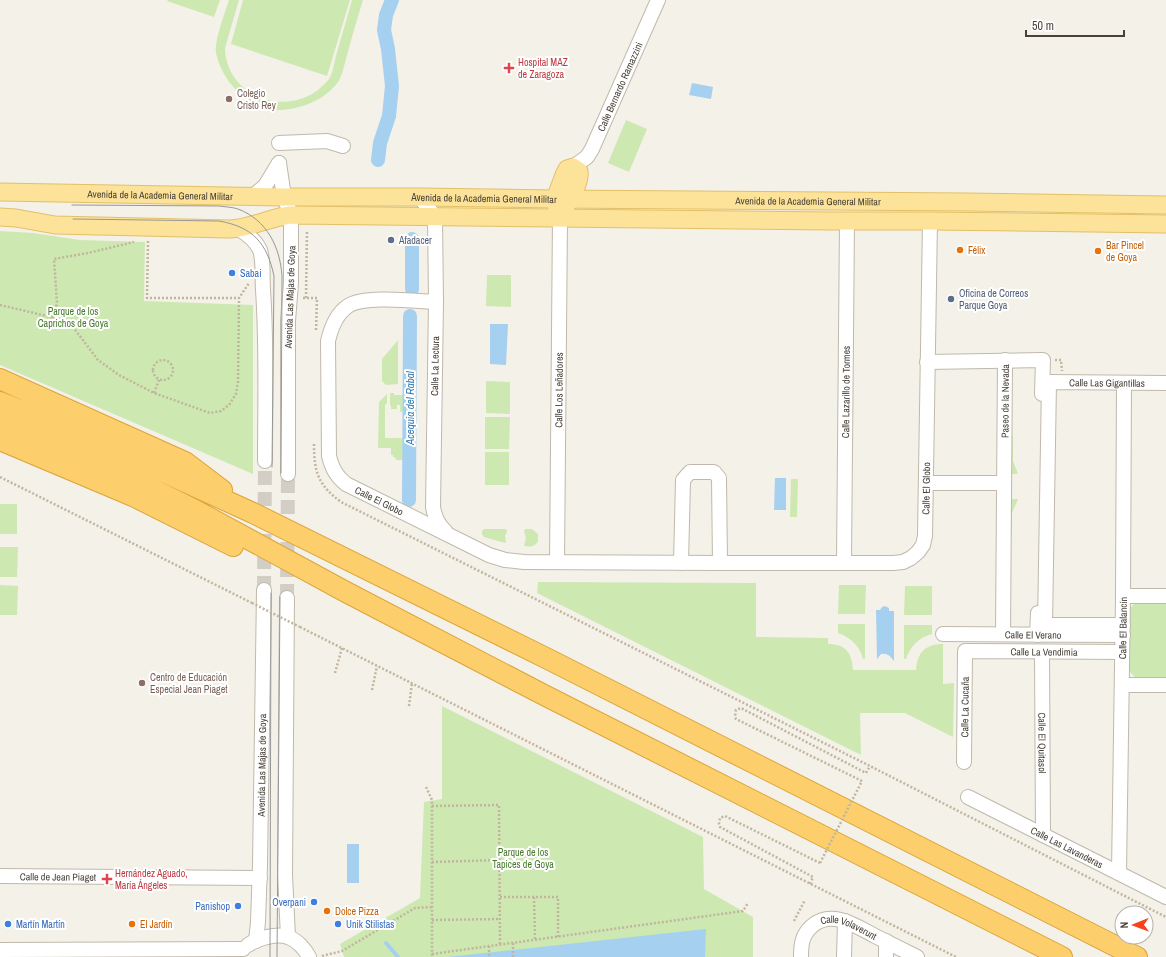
<svg xmlns="http://www.w3.org/2000/svg" width="1166" height="957" font-family="'Archivo Narrow',sans-serif">
<style>
.green{fill:#cee8b2}
.water{fill:#a6d0f0}
.lines{fill:none;stroke-linecap:round;stroke-linejoin:round}
.stream{stroke:#a6d0f0;stroke-width:4}
.canal{stroke:#a6d0f0;stroke-width:14}
.minor-tunnel{stroke:#d2cec5;stroke-width:14;stroke-dasharray:14 7;stroke-linecap:butt}
.minor-casing{stroke:#c0b9ab;stroke-width:16}
.major-casing{stroke:#e2c068;stroke-width:19}
.highway-casing{stroke:#dca43b;stroke-width:22}
.path{stroke:#c1b59d;stroke-width:2.5;stroke-dasharray:2 2;stroke-linecap:butt}
.minor{stroke:#fff;stroke-width:14}
.major{stroke:#fde299;stroke-width:17}
.highway{stroke:#fccf6c;stroke-width:20}
.tram{stroke:#979797;stroke-width:1}
.path-bridge{stroke:#c1b59d;stroke-width:2.5;stroke-dasharray:2 2;stroke-linecap:butt}
.health-dot{fill:#e0444e;stroke:#fff;stroke-width:1.5}
.education-dot{fill:#8d6e63;stroke:#fff;stroke-width:1.5}
.service-dot{fill:#5c6f8a;stroke:#fff;stroke-width:1.5}
.food-dot{fill:#e8710a;stroke:#fff;stroke-width:1.5}
.shop-dot{fill:#3f7fe0;stroke:#fff;stroke-width:1.5}
.labels{text-anchor:middle;dominant-baseline:central;stroke-width:4;stroke-linejoin:round;paint-order:stroke}
.health-label{font-size:10px;fill:#be3a42;stroke:#fff;text-anchor:start}
.street-label{font-size:10px;fill:#484237;stroke:#fff}
.education-label{font-size:10px;fill:#785e54;stroke:#fff;text-anchor:start}
.service-label{font-size:10px;fill:#4e5e75;stroke:#fff;text-anchor:start}
.food-label{font-size:10px;fill:#c56008;stroke:#fff;text-anchor:start}
.shop-label{font-size:10px;fill:#366cbe;stroke:#fff;text-anchor:start}
.park-label{font-size:10px;fill:#47792b;stroke:#fff}
.water-label{font-size:11px;font-style:italic;fill:#3179b3;stroke:#fff}
</style>
<rect width="100%" height="100%" fill="#f4f1e9"/>
<!-- green -->
<path class="green" d="M168,0H220L214,17L167,1Z
M229,0H239L225,48C226,95 282,117 318,90C321,87 326,83 329,79C333,73 334,63 336,56C341,37 347,19 352,0H363C357,20 351,39 346,59C344,66 342,76 338,82C330,93 319,100 306,105C296,108 282,112 270,109C243,103 222,80 216,53C214,41 225,13 229,0Z
M243,0H350L327,76L231,44Z
M626,120L647,129L629,172L608,163Z
M0,231L33,233L80,240L145,242L144,301L253,305V474L0,365Z
M487,275H511V307L486,306Z
M398,340V384L386,385L382,381V359Z
M486,381L510,382V414L486,413Z
M390,393H394V395H404V411L400,412V405H397V409H391V406L390,405Z
M387,394V403L385,405V438H404V460H396V458L393,457V455H391V448H378L379,402Z
M485,417H510L509,449H485Z
M1008,436H1013V461L1018,474H1007Z
M485,452H509V485H485Z
M791,479H798L797,517H790Z
M1007,499H1018L1012,513V537L1007,538Z
M0,504H17V534H0Z
M484,529H506L507,531L505,536L506,542L505,543L484,537L482,534V531Z
M525,529H532L538,534V541C535,547 530,547 524,546L526,538L524,531Z
M0,547H18L17,577H0Z
M538,582L756,583V637L828,638V644C846,644 852,653 853,670H916C917,652 926,644 943,644V684L954,683L953,737L905,713H860L861,755L537,593Z
M0,585L18,586L17,615H0Z
M839,585H866L865,614H838Z
M905,586H932V615H904Z
M1136,602H1166V677H1135L1129,671L1130,608Z
M838,624H865V659H863C860,646 850,637 838,633Z
M904,625H932V634C919,637 910,647 906,659H904Z
M442,706L703,837L704,889L753,917V957H344L340,944L420,898L424,802L442,799Z"/>
<!-- water -->
<path class="water" d="M692,83L713,87L711,99L689,95Z
M490,324H508L506,365L490,364Z
M775,478H786V510H774Z
M885,606L889,608V611H894V661C890,656 888,653 881,654L877,659L876,610H880L882,607Z
M347,844H359V883H347Z
M706,929L705,957H447Z"/>
<g class="lines">
<!-- stream -->
<path class="stream" d="M386,943L398,957"/>
<!-- canal -->
<path class="canal" d="M378,160L380,143L389,116L392,86L388,49L384,30L386,15L392,0
M412,289V239
M409,500L410,316"/>
<!-- minor-tunnel -->
<path class="minor-tunnel" d="M264,590L265,461
M287,598L288,474"/>
<!-- minor casing -->
<g class="minor-casing">
<g id="minor">
<path d="M279,143L327,141L343,146"/>
<path d="M279,163L284,197L291,215V283L288,321V474"/>
<path id="s1" d="M573,167L587,157L592,149L658,0"/>
<path d="M253,196L265,186L279,163"/>
<path d="M420,197L435,217L436,302L433,507C435,518 438,524 446,532"/>
<path d="M239,229C247,234 256,241 260,250C264,262 262,277 263,290C267,347 265,404 265,461"/>
<path id="s2" d="M436,302C415,301 364,295 348,306C336,314 331,328 328,341L329,456C332,468 336,476 346,484L489,555L505,560L524,562L720,563H893L903,562L911,558L918,552L923,545L925,536L930,221"/>
<path d="M927,362L1043,360L1042,394"/>
<path d="M926,483H1004"/>
<path id="s3" d="M557,562L560,218"/>
<path d="M681,563L683,480L690,472H714L719,478L720,563"/>
<path id="s4" d="M844,563L847,221"/>
<path d="M1123,596H1166"/>
<path d="M287,598L285,875L288,937"/>
<path id="s5" d="M1123,625H1045L1049,382L1166,383"/>
<path id="s6" d="M943,634L1123,635"/>
<path id="s7" d="M1003,634L1005,360"/>
<path d="M1037,635L1038,613"/>
<path id="s8" d="M1042,652L1043,835"/>
<path d="M1122,685H1166"/>
<path id="s9" d="M964,762L965,651L1122,652"/>
<path id="s10" d="M968,797L1166,897"/>
<path id="s11" d="M1119,873L1123,596L1124,383"/>
<path id="s12" d="M0,876L260,878"/>
<path id="s13" d="M256,941L258,922L260,865L264,590"/>
<path d="M248,945C258,938 277,933 288,937C297,940 305,949 309,957"/>
<path d="M0,950L243,949"/>
<path id="s14" d="M801,957C801,944 802,935 812,926C832,909 856,926 875,936C889,943 903,950 917,957"/>
<path d="M844,957L845,921"/>
<path d="M886,957V941"/>
</g>
</g>
<!-- major casing -->
<g class="major-casing">
<g id="major">
<path id="s15" d="M0,192L284,197H420L555,199L968,202L1166,205"/>
<path d="M557,209L555,199L564,175L567,169L573,167L579,171C581,180 571,200 565,207"/>
<path d="M0,217L16,218L55,225L228,229C250,229 270,217 291,215L829,221H930L1166,224"/>
</g>
</g>
<!-- highway casing -->
<g class="highway-casing">
<path id="highway" d="M0,379L185,462L222,490
M0,402L78,433L253,513L548,659L1137,957
M0,419L63,445L195,510L346,592L546,696L1062,957
M0,440L133,496L233,546"/>
</g>
<!-- path -->
<path class="path" d="M148,241L147,298H239
M303,298H317L316,331
M306,298L307,230
M0,305L51,317L73,327L98,360L119,375L154,393L210,413L221,411L229,405L236,394L238,382L239,298L249,283
M53,318L57,303L54,259L88,253L134,242
M153 370a10 10 0 1 1 20 0a10 10 0 1 1-20 0Z
M1055,360H1061L1062,371
M154,393L159,380
M314,444C314,472 318,485 341,502L870,766L1166,917
M0,477L252,603
M300,627L956,957
M335,673L342,648
M372,690L377,666
M409,706L412,683
M862,781L736,719L735,716L736,710L741,708L866,773L870,766
M426,787L432,800V957
M432,806L499,805L500,944
M432,862L500,860
M810,884L813,877L720,827L719,824L720,818L725,816L820,863
M500,897H558V937
M534,897L535,940
M432,920L500,919
M794,921L805,900
M489,946V957
M432,954L743,911L748,903
M322,956L342,951L415,908L432,907
M513,957V943"/>
<!-- minor -->
<use href="#minor" class="minor"/>
<!-- major -->
<use href="#major" class="major"/>
<!-- highway -->
<use href="#highway" class="highway"/>
<!-- tram -->
<path class="tram" d="M72,205L219,206C226,207 232,207 238,209C267,220 280,247 282,276L281,473
M73,219L219,221C253,227 267,243 274,276L272,467
M270,957L271,593
M277,957L280,597"/>
<!-- path-bridge -->
<path class="path-bridge" d="M252,603L300,627
M820,863L862,781"/>
</g>
<!-- markers -->
<g class="health-dot">
<path d="M507 62h4v4h4v4h-4v4h-4v-4h-4v-4h4z"/>
<path d="M105 873h4v4h4v4h-4v4h-4v-4h-4v-4h4z"/>
</g>
<g class="education-dot">
<circle cx="229" cy="99" r="4"/>
<circle cx="142" cy="683" r="4"/>
</g>
<g class="service-dot">
<circle cx="391" cy="240" r="4"/>
<circle cx="951" cy="299" r="4"/>
</g>
<g class="food-dot">
<circle cx="960" cy="250" r="4"/>
<circle cx="1098" cy="251" r="4"/>
<circle cx="327" cy="911" r="4"/>
<circle cx="132" cy="924" r="4"/>
</g>
<g class="shop-dot">
<circle cx="232" cy="273" r="4"/>
<circle cx="314" cy="902" r="4"/>
<circle cx="238" cy="906" r="4"/>
<circle cx="8" cy="924" r="4"/>
<circle cx="338" cy="924" r="4"/>
</g>
<g class="labels">
<!-- health labels -->
<g class="health-label">
<text x="518" y="62">Hospital MAZ<tspan x="518" dy="12">de Zaragoza</tspan></text>
<text x="115" y="873">Hernández Aguado,<tspan x="115" dy="12">María Ángeles</tspan></text>
</g>
<!-- street labels -->
<g class="street-label">
<text stroke="none"><textPath href="#s1" startOffset="95">Calle Bernardo Ramazzini</textPath></text>
<text stroke="none"><textPath href="#s15" startOffset="160">Avenida de la Academia General Militar</textPath></text>
<text stroke="none"><textPath href="#s15" startOffset="484">Avenida de la Academia General Militar</textPath></text>
<text stroke="none"><textPath href="#s15" startOffset="808">Avenida de la Academia General Militar</textPath></text>
<text transform="translate(290 297) rotate(-88)">Avenida Las Majas de Goya</text>
<text transform="translate(435 366) rotate(-89)">Calle La Lectura</text>
<text stroke="none"><textPath href="#s5" startOffset="379">Calle Las Gigantillas</textPath></text>
<text stroke="none"><textPath href="#s3" startOffset="172">Calle Los Leñadores</textPath></text>
<text stroke="none"><textPath href="#s4" startOffset="171">Calle Lazarillo de Tormes</textPath></text>
<text stroke="none"><textPath href="#s7" startOffset="233">Paseo de la Nevada</textPath></text>
<text stroke="none"><textPath href="#s2" startOffset="937">Calle El Globo</textPath></text>
<text stroke="none"><textPath href="#s2" startOffset="316">Calle El Globo</textPath></text>
<text stroke="none"><textPath href="#s11" startOffset="245">Calle El Balancín</textPath></text>
<text stroke="none"><textPath href="#s6" startOffset="90">Calle El Verano</textPath></text>
<text stroke="none"><textPath href="#s9" startOffset="190">Calle La Vendimia</textPath></text>
<text stroke="none"><textPath href="#s9" startOffset="55">Calle La Cucaña</textPath></text>
<text stroke="none"><textPath href="#s8" startOffset="91">Calle El Quitasol</textPath></text>
<text stroke="none"><textPath href="#s13" startOffset="176">Avenida Las Majas de Goya</textPath></text>
<text stroke="none"><textPath href="#s10" startOffset="111">Calle Las Lavanderas</textPath></text>
<text stroke="none"><textPath href="#s12" startOffset="58">Calle de Jean Piaget</textPath></text>
<text stroke="none"><textPath href="#s14" startOffset="74">Calle Volaverunt</textPath></text>
</g>
<!-- education labels -->
<g class="education-label">
<text x="237" y="93">Colegio<tspan x="237" dy="12">Cristo Rey</tspan></text>
<text x="150" y="677">Centro de Educación<tspan x="150" dy="12">Especial Jean Piaget</tspan></text>
</g>
<!-- service labels -->
<g class="service-label">
<text x="399" y="240">Afadacer</text>
<text x="959" y="293">Oficina de Correos<tspan x="959" dy="12">Parque Goya</tspan></text>
</g>
<!-- food labels -->
<g class="food-label">
<text x="1106" y="245">Bar Pincel<tspan x="1106" dy="12">de Goya</tspan></text>
<text x="968" y="250">Félix</text>
<text x="335" y="911">Dolce Pizza</text>
<text x="140" y="924">El Jardín</text>
</g>
<!-- shop labels -->
<g class="shop-label">
<text x="240" y="273">Sabai</text>
<text x="306" y="902" text-anchor="end">Overpani</text>
<text x="230" y="906" text-anchor="end">Panishop</text>
<text x="16" y="924">Martín Martín</text>
<text x="346" y="924">Unik Stilistas</text>
</g>
<!-- park labels -->
<g class="park-label">
<text x="73" y="311">Parque de los<tspan x="73" dy="12">Caprichos de Goya</tspan></text>
<text x="523" y="852">Parque de los<tspan x="523" dy="12">Tapices de Goya</tspan></text>
</g>
<!-- water labels -->
<g class="water-label">
<text transform="translate(410 408) rotate(-90)">Acequia del Rabal</text>
</g>
</g>
<!-- north arrow -->
<g transform="translate(1134 925) rotate(269)"><circle r="19" fill="#ffffff" stroke="#b6b3af"/>
<path d="M0-3L7 15L0 10L-7 15Z" fill="#f7421d"/>
<text y="-6" font-size="11" font-weight="bold" text-anchor="middle" fill="#484237">N</text>
</g>
<!-- scale -->
<path d="M1026 30v6h98v-6" fill="none" stroke="#484237" stroke-width="2"/>
<text x="1032" y="30" font-size="12" fill="#484237" stroke="#ffffff" stroke-width="3" paint-order="stroke">50 m</text>
</svg>
